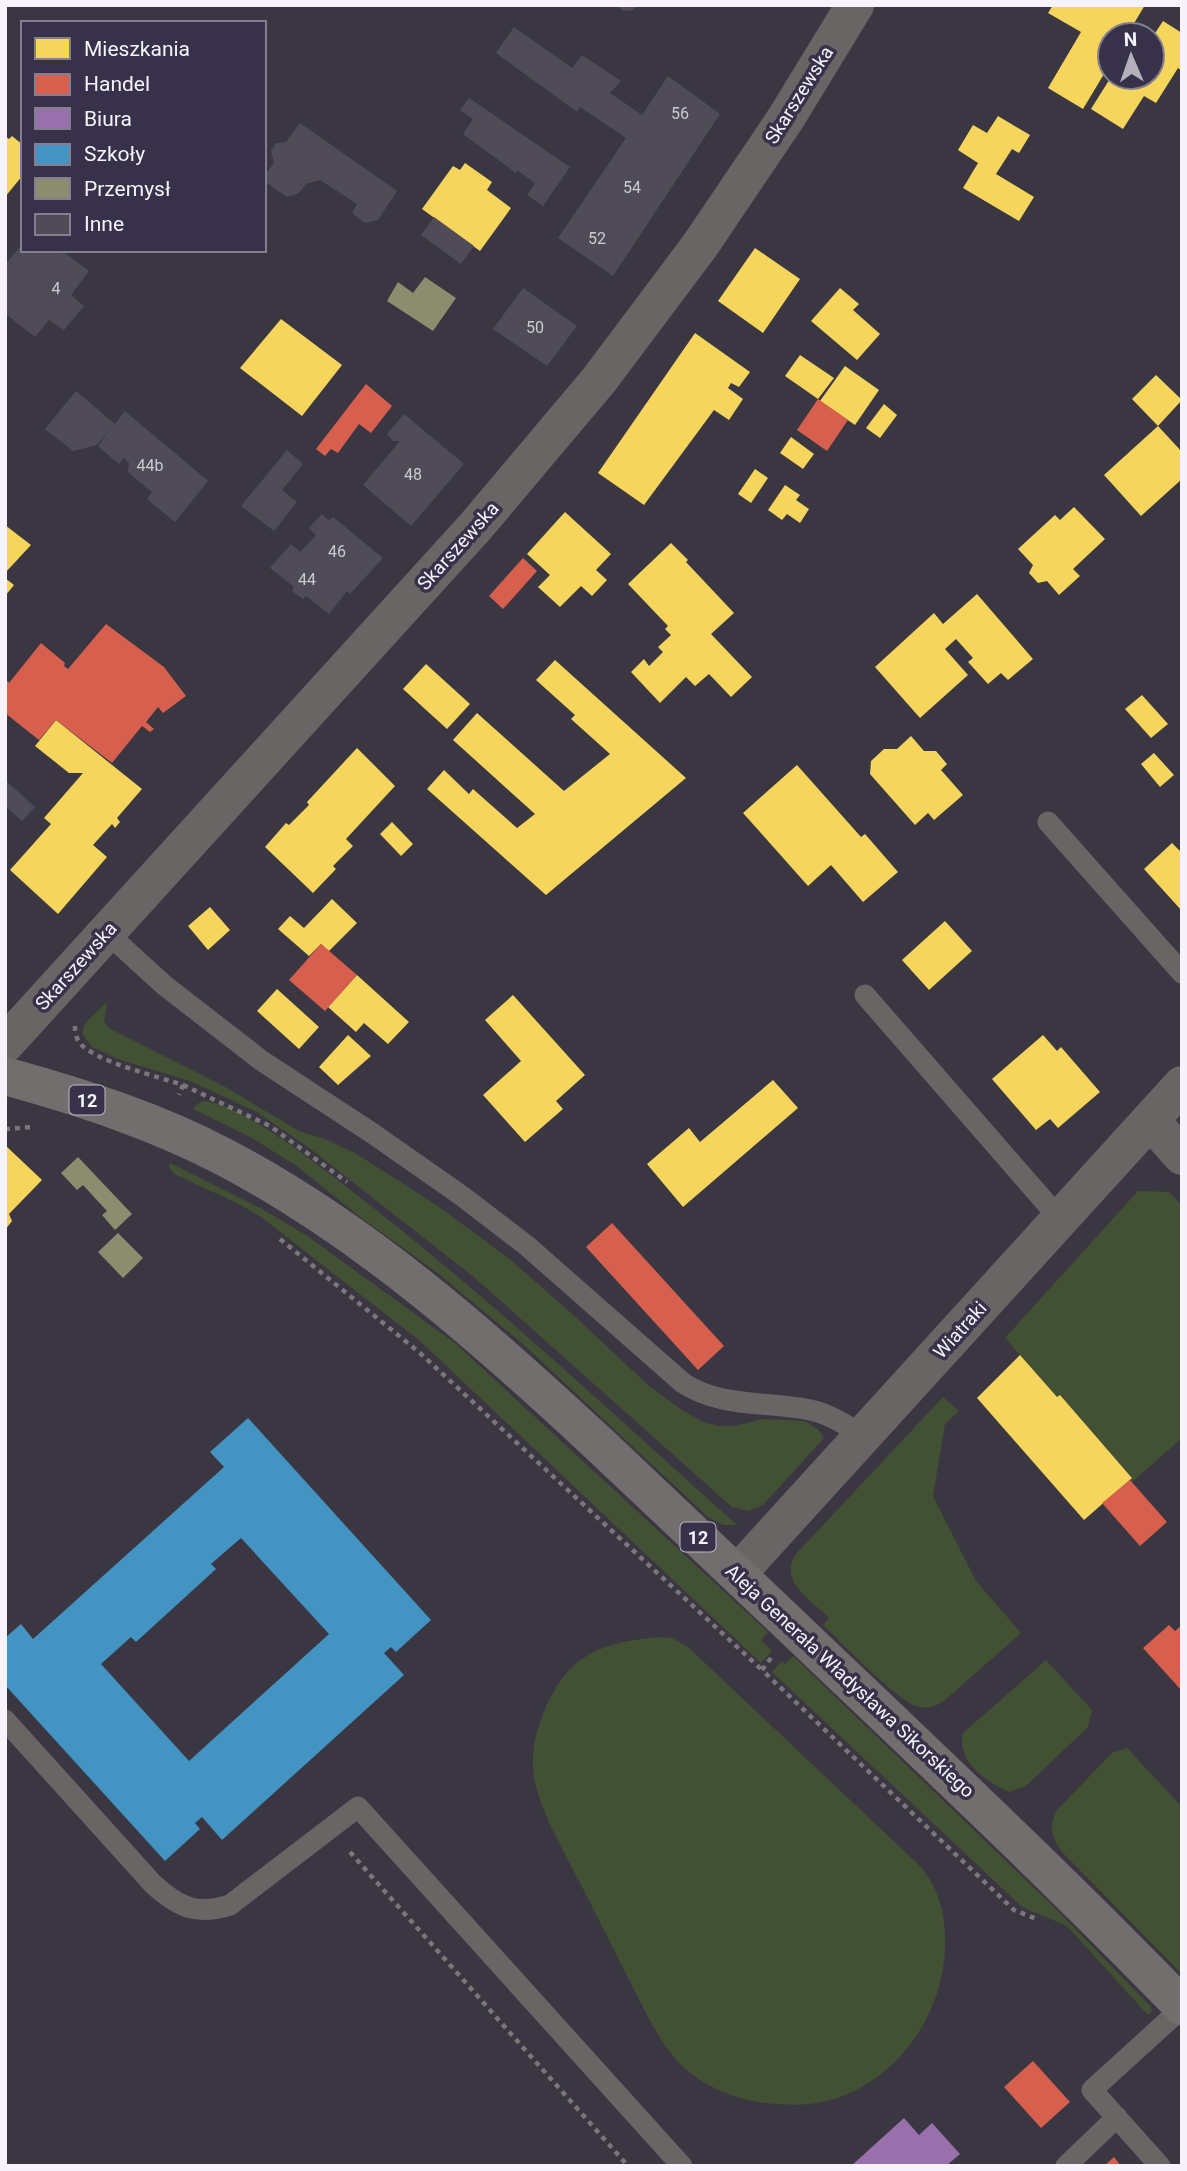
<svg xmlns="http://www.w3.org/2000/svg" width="1187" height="2171" font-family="Roboto,sans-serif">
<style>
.green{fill:#425033}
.homes{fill:#f6d55c}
.shops{fill:#d6604d}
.offices{fill:#9970ab}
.schools{fill:#4393c3;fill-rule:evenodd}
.industry{fill:#8c8c6e}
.building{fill:#4f4c57}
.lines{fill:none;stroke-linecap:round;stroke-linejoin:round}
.path{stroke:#7a7679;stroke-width:4.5;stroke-dasharray:5 5;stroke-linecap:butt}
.service{stroke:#6a6565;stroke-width:21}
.minor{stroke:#6a6565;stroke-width:38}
.tertiary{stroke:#6a6565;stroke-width:38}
.primary{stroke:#736e6e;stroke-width:38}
.labels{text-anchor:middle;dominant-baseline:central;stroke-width:7;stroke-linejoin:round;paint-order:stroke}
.number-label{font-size:16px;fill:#ccc9d4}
.shield{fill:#373149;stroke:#bdb9c7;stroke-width:2}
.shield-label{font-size:18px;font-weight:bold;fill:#f6f3fd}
.street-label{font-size:19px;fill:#f6f3fd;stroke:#373149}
</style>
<rect width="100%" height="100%" fill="#3a3743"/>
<!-- green -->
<path class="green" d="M107,1002L104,1021L109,1028L227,1088L299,1131L325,1139L355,1153L435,1204L507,1257L568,1310L649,1386L682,1410L703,1422L719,1426H735L763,1419L804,1421L818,1429L824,1438L763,1505L748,1511L732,1507L475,1278L308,1147L257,1112L190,1081L118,1059L92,1047L83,1035V1028L87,1021Z
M203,1101C238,1103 306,1156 335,1178C476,1285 605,1407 737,1525H723L708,1517L523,1344L435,1271L360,1217L298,1167L252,1138L193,1109L197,1104Z
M170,1163L262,1209L306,1235L455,1343L768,1632L761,1640L772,1651L761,1663L420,1341L261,1217L237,1203L174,1174L169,1167Z
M1138,1191L1169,1192L1182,1206V1438L1132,1482L1130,1480L1132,1477L1060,1396L1057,1397L1005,1338Z
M943,1397L959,1411L945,1424L933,1496L976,1581L1021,1633L945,1700C937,1706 929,1709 919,1707C899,1703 841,1642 823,1625L829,1618C811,1600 778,1581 796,1554Z
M658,1637L672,1638L688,1647L919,1865C939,1888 946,1914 945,1944C945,2007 905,2071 845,2095C820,2106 793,2106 767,2103C735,2100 703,2086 681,2065C668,2052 659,2036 650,2021C626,1974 602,1926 578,1879C562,1848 543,1816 535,1782C530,1758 534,1737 543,1714C567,1656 597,1643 658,1637Z
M793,1656L1055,1908L1150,2006L1152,2011L1148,2015L1067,1926L1022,1907L772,1672L782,1661L785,1664Z
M1046,1660L1092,1710L1088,1727L1026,1786L1009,1792C986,1782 956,1761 963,1733Z
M1127,1748L1182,1807V1974L1064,1854C1052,1840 1047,1825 1058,1809L1113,1752Z"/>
<!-- homes -->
<path class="homes" d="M1053,5H1145L1127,35H1110V64L1083,109L1048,88L1081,32L1048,13Z
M1163,21L1182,33V71L1178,68L1156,103L1144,96L1123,129L1091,109L1111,77H1152V38Z
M998,116L1030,135L1019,153L1012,149L996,174L1034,197L1019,221L963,188L978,163L958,150L973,125L987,133Z
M5,136L9,139L12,136L23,145V175L5,197Z
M465,163L492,182L487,190L511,208L480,251L422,209L453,166L460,170Z
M755,248L800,279L763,333L718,301Z
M840,288L859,304L853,310L880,334L857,360L811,321Z
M281,319L342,365L302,416L240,368Z
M695,333L750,372L739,387L731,383L728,388L743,399L729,420L714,410L644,505L598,473Z
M800,355L834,378L818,399L785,376Z
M845,366L879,390L855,425L820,401Z
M1156,375L1182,400L1158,426L1132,399Z
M884,404L897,415L880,438L866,428Z
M1158,426L1182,452V479L1141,516L1104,475Z
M791,437L814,454L803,469L780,453Z
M755,469L768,478L751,503L738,494Z
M785,485L800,495L796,500L809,509L800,523L787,514L782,520L768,510Z
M1074,507L1105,539L1073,569L1080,576L1059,595L1047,581L1038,583L1029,573L1033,565L1018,549L1055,515L1060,520Z
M565,512L611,554L596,570L607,580L592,596L581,586L560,607L538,587L550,575L527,554Z
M5,525L31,545L5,573Z
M671,543L688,560L686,562L734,613L711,634L752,677L731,697L709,674L695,686L686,677L660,703L631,672L644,659L649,666L663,652L658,647L671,635L665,629L668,626L628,584Z
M5,578L14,585L5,596Z
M977,594L1033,659L1008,680L1001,673L988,684L968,662L973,658L956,639L945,649L968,675L920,718L875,667L934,613L943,624Z
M555,660L686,778L546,895L427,789L444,770L469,794L473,789L517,828L535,814L453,740L477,713L564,791L610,754L571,719L575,715L536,680Z
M426,664L470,704L447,729L403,689Z
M1142,695L1168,724L1151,738L1125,709Z
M56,720L142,789L117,818L120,822L115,828L112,824L93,845L107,857L58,914L10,870L51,824L44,818L83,773H69L35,746Z
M911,736L924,751H936L947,764L941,770L963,795L934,820L928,813L915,825L870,774L871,761L884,749H897Z
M357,748L395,786L346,839L353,846L333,866L336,869L313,893L265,847L286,823L289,825L309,805L307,802Z
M1154,753L1174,775L1160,787L1141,764Z
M797,765L861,837L865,834L898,872L863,902L831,865L808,886L743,813Z
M392,822L413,844L401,856L380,834Z
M1172,843L1182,853V911L1144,869Z
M332,899L357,923L329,951L321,944L309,956L278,929L290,916L304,928Z
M210,907L230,930L208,950L188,926Z
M945,921L972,951L929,990L902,960Z
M357,975L409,1022L388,1044L364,1023L356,1032L328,1007Z
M277,989L319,1027L299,1049L257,1011Z
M513,995L585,1075L556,1101L563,1109L525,1142L483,1095L521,1061L485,1020Z
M348,1035L371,1056L338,1085L319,1067Z
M1043,1035L1057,1051L1061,1047L1100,1092L1058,1128L1050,1119L1036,1130L992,1079Z
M773,1080L798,1108L683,1207L647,1164L689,1128L700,1142Z
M5,1145L42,1180L9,1214L12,1221L5,1230Z
M1020,1355L1057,1397L1060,1395L1132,1478L1084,1520L977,1398Z"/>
<!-- shops -->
<path class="shops" d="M366,384L392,406L371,433L359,424L338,453L331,449L325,456L316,449Z
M818,399L848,420L827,451L797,430Z
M523,558L537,571L503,609L489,596Z
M106,624L164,667L186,696L163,713L158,707L146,722L154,729L150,732L142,726L112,763L56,720L39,740L5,713V683L8,681L9,683L41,643L65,663L64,666L68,669Z
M321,944L357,975L325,1011L289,980Z
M612,1223L724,1346L698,1370L586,1247Z
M1130,1480L1167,1522L1140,1546L1102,1503Z
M1169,1625L1175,1631L1182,1625V1691L1143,1648Z
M1033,2061L1070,2102L1041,2128L1004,2087Z
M1114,2157L1121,2166H1104Z"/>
<!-- offices -->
<path class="offices" d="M904,2118L919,2135L932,2123L960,2154L946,2166H851Z"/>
<!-- schools -->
<path class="schools" d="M248,1418L431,1620L396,1652L391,1647L384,1653L404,1675L222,1840L202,1817L195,1823L200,1829L165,1861L5,1685V1638L21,1624L33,1639L224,1467L210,1452ZM241,1538L329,1634L189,1761L101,1664L131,1637L136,1642L216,1569L211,1564Z"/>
<!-- industry -->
<path class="industry" d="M425,277L456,298L433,331L387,301L398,282L413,293Z
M78,1157L132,1214L115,1230L102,1215L107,1211L83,1185L77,1190L61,1173Z
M118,1233L143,1258L123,1278L98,1252Z"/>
<!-- building -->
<path class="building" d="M616,5H636L633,10L624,11Z
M514,27L572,68L582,55L621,81L610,93L642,115L668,76L720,114L613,276L558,238L626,138L580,107L577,112L496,53Z
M469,98L570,167L543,206L527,195L535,183L517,170L516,173L463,134L473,119L460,110Z
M300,123L397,191L378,220L365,223L352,213L357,204L320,180L306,184L299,193L287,197L264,181V176L274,163L271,151L276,143L286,142Z
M434,217L474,246L461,264L421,235Z
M23,243V250H52L57,254L61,250L89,271L71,295L84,306L64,330L49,320L35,337L7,315L5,318V265Z
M523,288L577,326L547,366L493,329Z
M76,391L115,424L125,411L208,481L175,522L147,499L152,492L128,472L129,463L124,458L119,464L98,446L111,427L97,445L73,451L45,429Z
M404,414L464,464L411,526L363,485L400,441H393L387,434Z
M287,450L303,464L282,490L297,502L274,531L241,506Z
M322,514L329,521L333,517L383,558L350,594L347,591L329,614L306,596L303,599L292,591L294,587L270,568L291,544L300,552L316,535L309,528Z
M5,780L35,807L22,821L5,806Z"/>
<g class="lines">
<!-- path -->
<path class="path" d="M75,1026C75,1031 76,1038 79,1042C92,1061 160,1077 183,1085L179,1095
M183,1085L270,1126L347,1182
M5,1129L33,1127
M280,1239L420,1353L762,1670
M771,1658L762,1670L1014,1910L1039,1920
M350,1852L628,2166"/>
<!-- service -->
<path class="service" d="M1048,822L1182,973
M107,933L164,985L262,1061L372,1133L462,1196L526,1245L683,1383C721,1408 767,1401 810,1410C830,1414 846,1425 864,1436
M865,995L1060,1219
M5,1720L153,1884C178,1907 197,1916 230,1905L358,1807L682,2166
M1066,2166L1117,2117
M1160,2166L1092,2090L1182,2008"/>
<!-- minor -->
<path class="minor" d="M1150,1120L1182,1156
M737,1574L1182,1085"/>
<!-- tertiary -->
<path class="tertiary" d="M5,1044L476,526L599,380L701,244L786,118L855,5"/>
<!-- primary -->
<path class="primary" d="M5,1076C81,1097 156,1121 226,1158C366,1232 485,1338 600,1445C661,1503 722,1560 783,1618C917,1746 1053,1873 1182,2006"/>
</g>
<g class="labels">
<!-- number labels -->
<g class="number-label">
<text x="680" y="113">56</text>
<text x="632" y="187">54</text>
<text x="597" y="238">52</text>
<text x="56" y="288">4</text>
<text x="535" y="327">50</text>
<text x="150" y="465">44b</text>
<text x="413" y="474">48</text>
<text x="337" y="551">46</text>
<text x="307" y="579">44</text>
</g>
<!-- shield labels -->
<g class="shield">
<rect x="69.5" y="1085.5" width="35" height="29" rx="5"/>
<rect x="680.5" y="1522.5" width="35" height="29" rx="5"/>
</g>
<g class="shield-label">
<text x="87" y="1100">12</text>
<text x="698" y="1537">12</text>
</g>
<!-- street labels -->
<g class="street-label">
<text transform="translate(799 95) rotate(-58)">Skarszewska</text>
<text transform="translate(458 546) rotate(-48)">Skarszewska</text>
<text transform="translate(76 966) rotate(-48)">Skarszewska</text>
<text transform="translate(960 1330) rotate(-48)">Wiatraki</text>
<text transform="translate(850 1681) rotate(43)">Aleja Generała Władysława Sikorskiego</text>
</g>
</g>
<!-- border -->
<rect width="1187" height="2171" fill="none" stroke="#f6f3fd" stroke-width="14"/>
<!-- legend -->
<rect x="21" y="21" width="245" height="231" fill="#373149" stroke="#837f91" stroke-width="2"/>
<rect x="35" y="38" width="35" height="21" fill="#f6d55c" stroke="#837f91" stroke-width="2"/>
<text x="84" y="56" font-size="21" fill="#f6f3fd">Mieszkania</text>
<rect x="35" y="74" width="35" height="21" fill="#d6604d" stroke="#837f91" stroke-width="2"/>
<text x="84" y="91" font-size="21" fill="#f6f3fd">Handel</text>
<rect x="35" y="108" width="35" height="21" fill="#9970ab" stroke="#837f91" stroke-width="2"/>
<text x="84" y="126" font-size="21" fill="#f6f3fd">Biura</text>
<rect x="35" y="144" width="35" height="21" fill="#4393c3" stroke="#837f91" stroke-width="2"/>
<text x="84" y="161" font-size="21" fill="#f6f3fd">Szkoły</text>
<rect x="35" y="178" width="35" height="21" fill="#8c8c6e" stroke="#837f91" stroke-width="2"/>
<text x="84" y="196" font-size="21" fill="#f6f3fd">Przemysł</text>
<rect x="35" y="214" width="35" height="21" fill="#4f4c57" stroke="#837f91" stroke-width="2"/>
<text x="84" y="231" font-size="21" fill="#f6f3fd">Inne</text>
<!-- north arrow -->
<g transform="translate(1131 56) rotate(358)"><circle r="33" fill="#373149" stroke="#837f91" stroke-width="2"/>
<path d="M0-5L12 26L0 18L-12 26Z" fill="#b4b1bc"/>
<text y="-10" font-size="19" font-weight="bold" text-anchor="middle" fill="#f6f3fd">N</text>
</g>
</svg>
